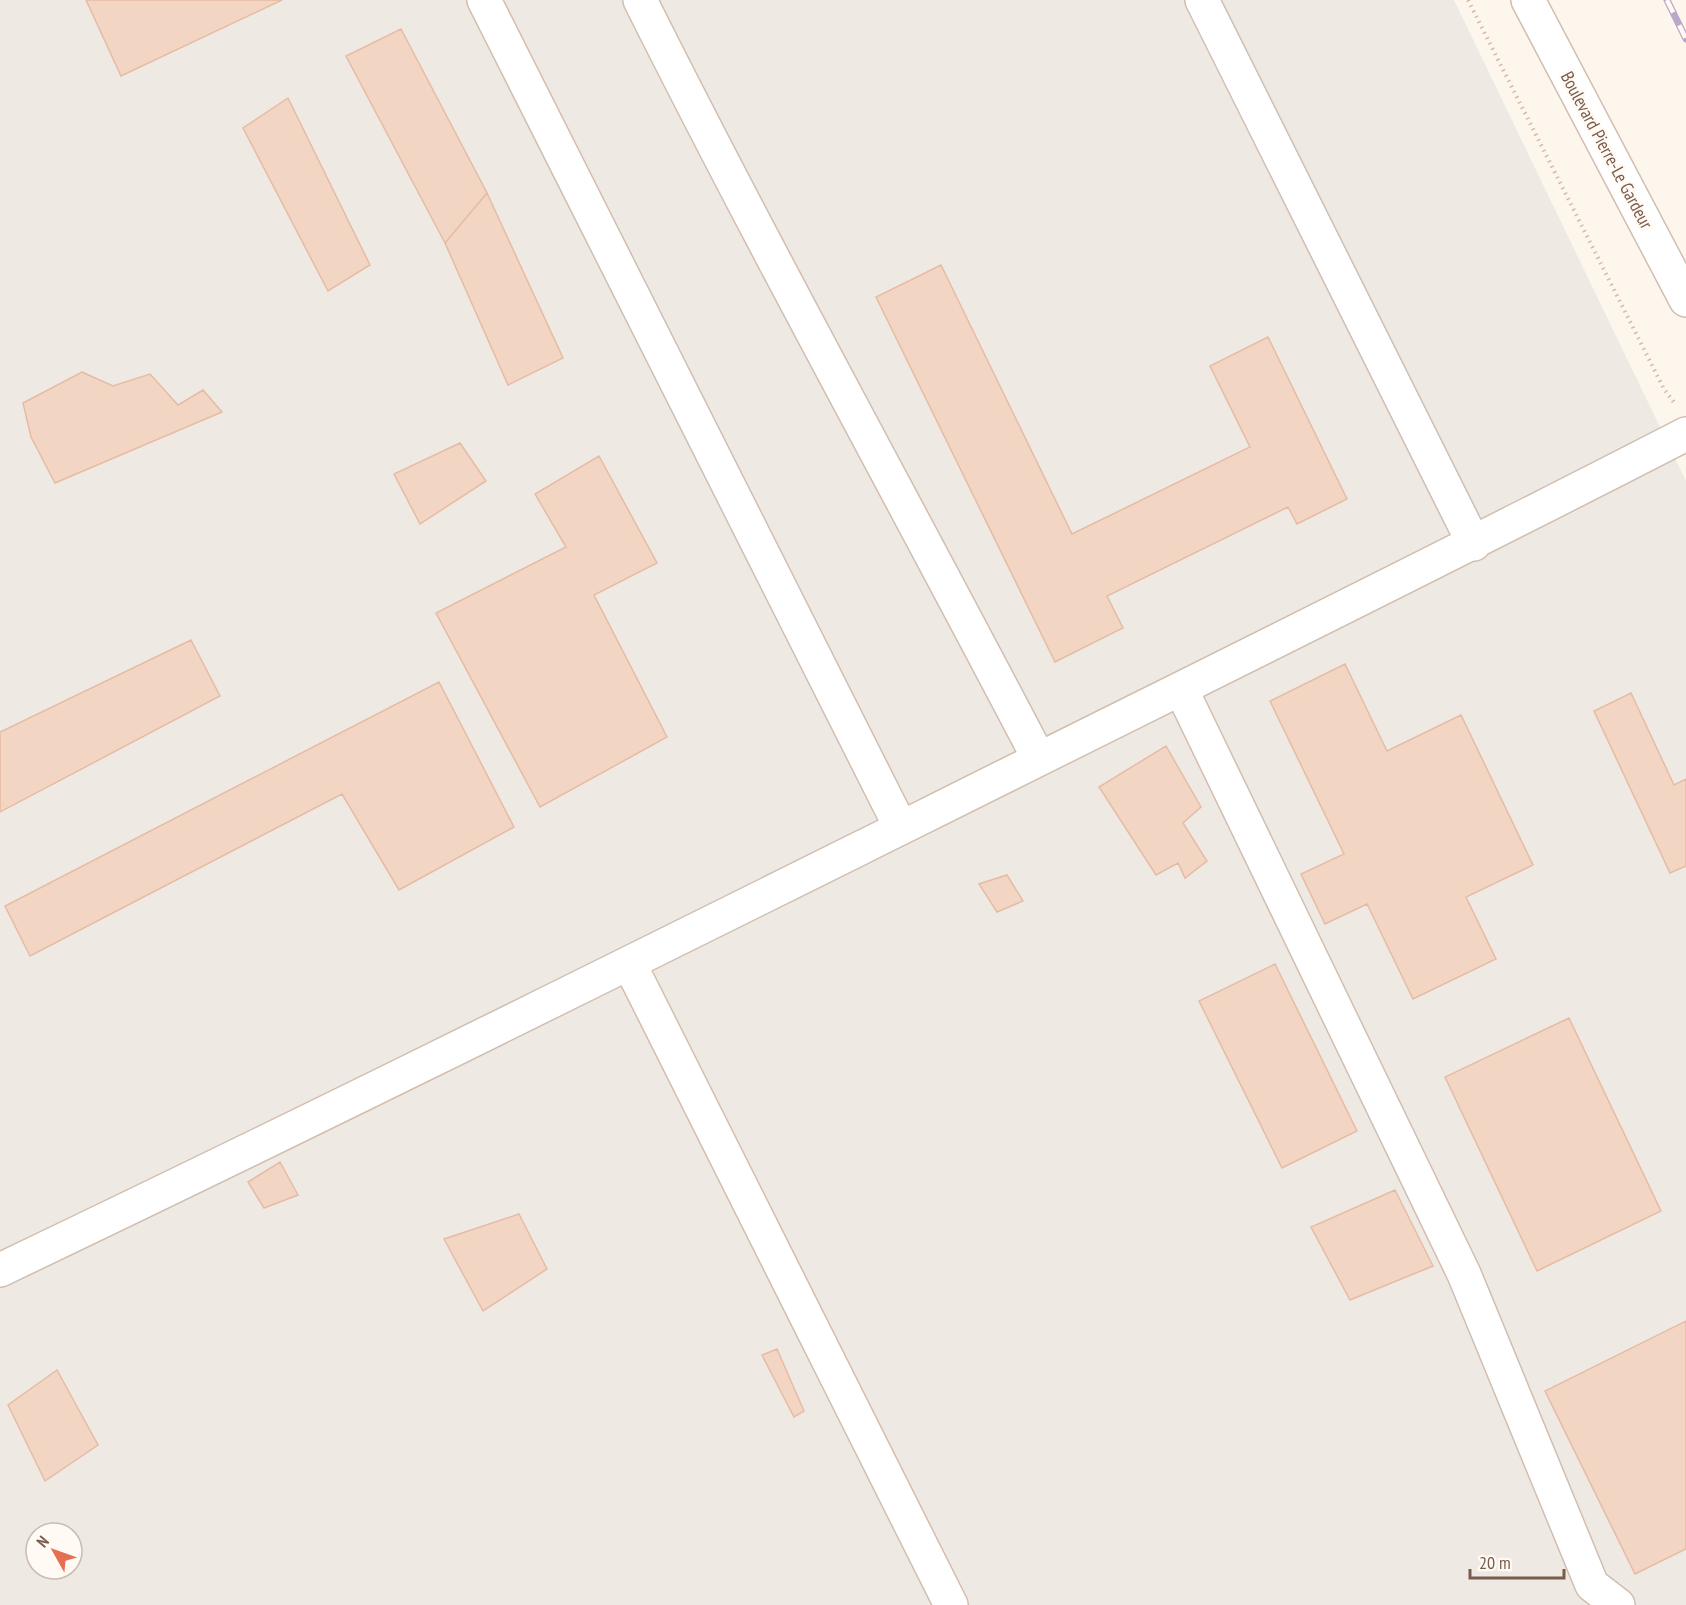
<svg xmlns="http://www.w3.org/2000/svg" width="1686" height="1605" font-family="'PT Sans Narrow',sans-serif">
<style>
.industrial{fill:#efe9e4;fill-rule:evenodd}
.building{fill:#f3d5c3;stroke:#e6bba3;stroke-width:1.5}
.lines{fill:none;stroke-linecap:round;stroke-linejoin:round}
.minor-casing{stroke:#d1beb0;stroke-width:36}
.path{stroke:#d9b8a5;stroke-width:4;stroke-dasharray:1.5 4.5;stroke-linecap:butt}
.minor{stroke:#fff;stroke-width:33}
.rail-casing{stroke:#b9a8c9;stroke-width:7}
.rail{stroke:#fffaf3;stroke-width:4.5;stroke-dasharray:14;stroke-linecap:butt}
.labels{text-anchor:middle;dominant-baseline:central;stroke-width:5;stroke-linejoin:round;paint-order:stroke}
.street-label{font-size:18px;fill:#7a5c4d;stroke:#fffaf3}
</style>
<rect width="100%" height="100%" fill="#fdf6ec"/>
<!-- industrial -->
<path class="industrial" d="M0,0H1454L1686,481V1605H0ZM36,1533H72V1569H36Z"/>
<!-- building -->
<path class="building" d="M86,0H282L121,76Z
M401,29L487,193L445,243L346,56Z
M288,98L370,265L328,291L243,128Z
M487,193L563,358L508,385L445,243Z
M941,265L1072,534L1250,447L1210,366L1268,337L1347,499L1297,524L1288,507L1107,596L1123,628L1055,662L876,297Z
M82,372L113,386L150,374L178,405L203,390L222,412L55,483L31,437L23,403Z
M460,443L486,481L420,524L394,474Z
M599,456L657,563L594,595L667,737L540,807L436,613L566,547L535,494Z
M191,640L220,696L0,812V732Z
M1345,664L1387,751L1461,715L1533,865L1466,897L1496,959L1413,999L1367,904L1325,924L1301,874L1344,854L1270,701Z
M439,682L514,827L399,890L342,794L30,956L5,906Z
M1631,693L1674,785L1686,779V866L1670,873L1594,711Z
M1166,746L1201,807L1183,823L1207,861L1185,878L1178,863L1156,875L1099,787Z
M1007,875L1023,901L997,912L979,884Z
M1275,964L1357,1131L1282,1168L1199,1001Z
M1569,1018L1661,1211L1537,1271L1445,1077Z
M280,1162L298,1195L264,1208L248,1182Z
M1395,1190L1433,1266L1350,1300L1311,1227Z
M519,1214L547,1269L483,1311L444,1239Z
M1686,1321V1549L1635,1574L1545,1391Z
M777,1349L804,1411L794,1417L762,1355Z
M57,1370L98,1445L45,1481L8,1405Z"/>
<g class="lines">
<!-- minor casing -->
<g class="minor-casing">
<path id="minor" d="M484,0L901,828
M640,0C768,256 907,506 1039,759
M1202,0L1474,544
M1528,0L1686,300
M1181,689L1464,1274L1592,1585L1618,1605
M629,963L951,1605
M0,1270C310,1122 617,969 925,816C1179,689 1434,564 1686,434"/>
</g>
<!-- path -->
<path class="path" d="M1468,0L1664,389L1676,405"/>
<!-- minor -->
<use href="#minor" class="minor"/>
<!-- rail casing -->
<g class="rail-casing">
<path id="rail" d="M1667,0L1686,39"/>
</g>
<!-- rail -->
<use href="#rail" class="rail"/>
</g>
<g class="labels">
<!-- street labels -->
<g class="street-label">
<text transform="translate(1607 150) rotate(62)">Boulevard Pierre-Le Gardeur</text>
</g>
</g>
<!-- north arrow -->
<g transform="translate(54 1551) rotate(310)"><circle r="28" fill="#fffaf3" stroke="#cabbb1" stroke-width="1.5"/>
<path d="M0-4.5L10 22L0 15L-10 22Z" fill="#e76f51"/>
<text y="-9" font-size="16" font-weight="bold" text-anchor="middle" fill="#7a5c4d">N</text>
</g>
<!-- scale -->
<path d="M1470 1569v9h94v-9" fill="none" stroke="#7a5c4d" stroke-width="3"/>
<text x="1479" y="1569" font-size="18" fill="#7a5c4d" stroke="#fffaf3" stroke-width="4.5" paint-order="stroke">20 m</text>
</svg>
